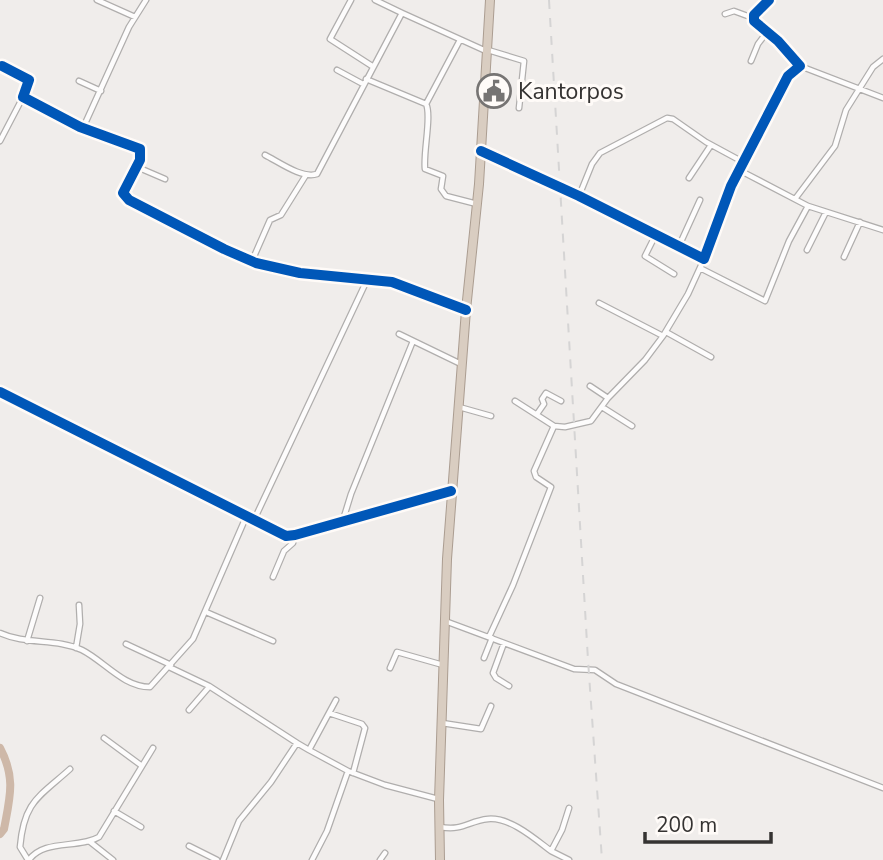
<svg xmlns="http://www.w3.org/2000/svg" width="883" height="860" font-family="'Nunito Sans',sans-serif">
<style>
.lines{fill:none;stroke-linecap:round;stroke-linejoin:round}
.river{stroke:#ceb8a8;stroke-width:8}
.street-casing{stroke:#b0aead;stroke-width:7}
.secondary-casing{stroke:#b0aead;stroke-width:9}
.highway-casing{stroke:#ab9d91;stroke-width:10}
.street{stroke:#fdfcfc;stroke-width:4.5}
.secondary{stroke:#fdfcfc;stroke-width:6}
.highway{stroke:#d9cdc1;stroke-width:8}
.rail{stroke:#d5d4d4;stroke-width:2;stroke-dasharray:9 9;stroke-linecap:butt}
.cycleway-casing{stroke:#fffbf8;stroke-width:15}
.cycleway{stroke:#0057b8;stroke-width:10}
.labels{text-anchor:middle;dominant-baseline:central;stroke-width:6;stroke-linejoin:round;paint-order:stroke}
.poi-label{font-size:23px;fill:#353332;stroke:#fffbf8;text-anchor:start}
</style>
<rect width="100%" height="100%" fill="#f0edeb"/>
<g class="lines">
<!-- river -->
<path class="river" d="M0,748C16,778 10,797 4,829L0,834"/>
<!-- street casing -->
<g class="street-casing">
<path id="street" d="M97,0L135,17
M351,0L330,39L372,66
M375,0L402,13
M725,14L734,11L753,18
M460,40L426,104C432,115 423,152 425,169L443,176L441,189L446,196L477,204
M488,50L524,61L519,108
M751,61L758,44L767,32
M2,66L29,80L23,97L80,127L140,149V160L123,193L129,200L224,249L256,263L300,273L392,282L465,309
M800,66L883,98
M337,70L363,84
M366,79L426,104
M79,81L101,91
M83,128L129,27L146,0
M0,141L23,97
M481,151L579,196L704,259L731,186L788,76L800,66L778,41L754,21V15L769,0
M265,155C279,162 302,179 317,174L402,13L486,51
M137,167L165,179
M739,170L808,206L883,230
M689,178L711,145
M579,196L592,164L600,153L667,118L673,119L706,142L743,162
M795,199L835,146L846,110L873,67L883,59
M656,234L645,256L674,274
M679,246L700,200
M807,250L826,212
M844,257L860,222
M252,261L270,220L281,215L306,175
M700,268L765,301L789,241L808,206
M599,303L663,336
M666,332L711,357
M399,334L461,364
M590,386L608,398
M515,401L554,426
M459,407L491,416
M602,407L632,426
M537,414L544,404L542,399L546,393L561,401
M254,520L368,278
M343,520L351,494L413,341
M273,577L284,551L293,543L295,535
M206,612L273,641
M445,621L574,669L595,670L616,684L883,788
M0,633C26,645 56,638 82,650C104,661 123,687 150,687L193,639L246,517
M489,637L513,585L551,487L536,477L534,471L554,426L565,427L591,421L608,398L645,360L663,336L688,294L704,259
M27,641L40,598
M504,643L493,673L496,678L509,686
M126,644L171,665
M76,648L80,624L79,605
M484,658L492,638
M169,667L209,686L297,743
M390,668L397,652L443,665
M336,700L309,750L348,771
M189,710L209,687
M329,713L362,724L365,728L353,773
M442,723L481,729L491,706
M104,738L142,766
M569,808L562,830L551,851L569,860
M114,811L141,827
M440,827C464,831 468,821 488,819C510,817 534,838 551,851
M89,841L113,860
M189,846L217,860
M28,860L20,847C24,801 39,797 70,769
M29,860C44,839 78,849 99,837L153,748
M223,860L239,821L271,782L297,743L309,750
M312,860L327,831L348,771L385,785L438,799
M380,860L385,853"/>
</g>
<!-- secondary casing -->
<g class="secondary-casing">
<path id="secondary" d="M0,392L286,536L295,535L451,491"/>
</g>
<!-- highway casing -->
<g class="highway-casing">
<path id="highway" d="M440,860L439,800L447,559L466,310L479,184L490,0"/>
</g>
<!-- street -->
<use href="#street" class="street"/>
<!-- secondary -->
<use href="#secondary" class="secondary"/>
<!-- highway -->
<use href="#highway" class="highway"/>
<!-- rail -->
<path class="rail" d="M549,0L588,660L602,860"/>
<!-- cycleway casing -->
<g class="cycleway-casing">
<path id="cycleway" d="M2,66L29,80L23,97L80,127L140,149V160L123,193L129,200L224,249L256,263L300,273L392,282L466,310
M481,151L579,196L704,259L731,186L788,76L800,66L778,41L754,21V15L769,0
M0,392L286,536L295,535L451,491"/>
</g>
<!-- cycleway -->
<use href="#cycleway" class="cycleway"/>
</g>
<!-- icons -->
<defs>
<g id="civic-ring" transform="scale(1.75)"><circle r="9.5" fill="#fffbf8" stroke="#767473" stroke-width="1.5"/><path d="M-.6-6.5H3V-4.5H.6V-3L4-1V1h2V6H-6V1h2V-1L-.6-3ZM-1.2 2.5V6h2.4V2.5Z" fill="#767473"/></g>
</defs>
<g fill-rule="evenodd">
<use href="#civic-ring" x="494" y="91"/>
</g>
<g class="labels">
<!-- poi labels -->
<g class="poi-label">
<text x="518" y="91">Kantorpos</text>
</g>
</g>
<!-- scale -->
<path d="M645 832v10h126v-10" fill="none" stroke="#353332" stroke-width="3.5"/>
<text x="656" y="832" font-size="21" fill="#353332" stroke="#fffbf8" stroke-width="5" paint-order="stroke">200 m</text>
</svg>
